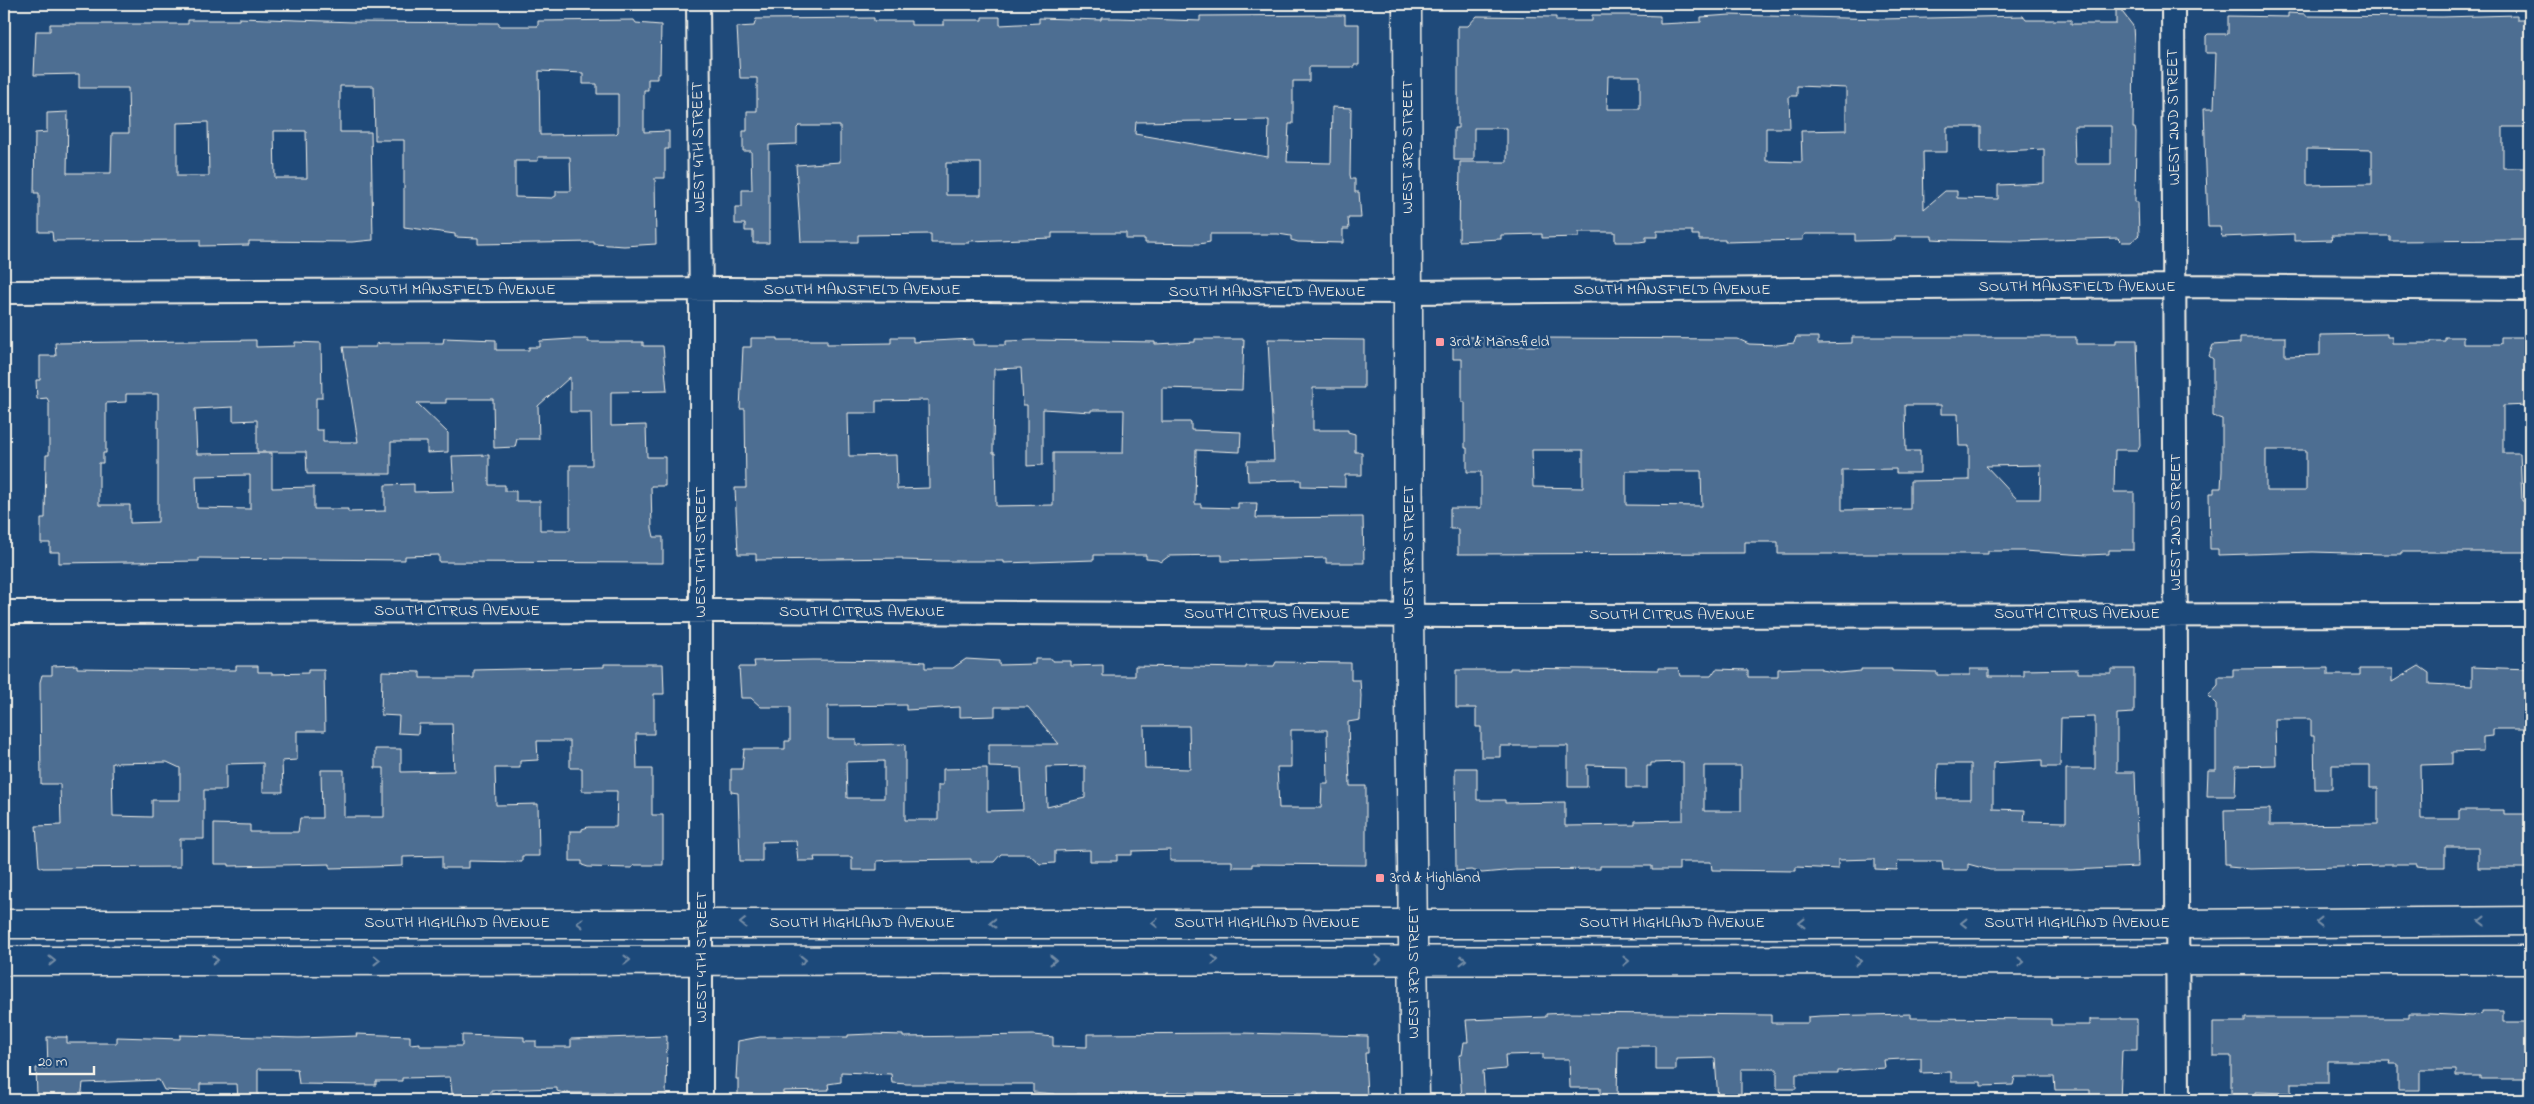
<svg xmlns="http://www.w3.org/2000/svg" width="2534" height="1104" font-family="'Indie Flower',sans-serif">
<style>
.building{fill:#4d6e92;stroke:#f4f1e8;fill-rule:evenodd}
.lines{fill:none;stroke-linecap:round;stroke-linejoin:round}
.minor-casing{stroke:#f4f1e8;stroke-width:26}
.secondary-casing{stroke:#f4f1e8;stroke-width:31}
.minor{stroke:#1f4a7a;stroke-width:22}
.secondary{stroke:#1f4a7a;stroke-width:28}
.oneway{stroke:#748da6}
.poi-dot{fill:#ff9aa2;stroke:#1f4a7a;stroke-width:2}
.labels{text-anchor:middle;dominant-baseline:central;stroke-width:5;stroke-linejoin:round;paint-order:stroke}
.street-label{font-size:16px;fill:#f4f1e8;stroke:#1f4a7a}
.poi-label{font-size:16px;fill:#f4f1e8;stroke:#1f4a7a;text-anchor:start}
</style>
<rect width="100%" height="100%" fill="#1f4a7a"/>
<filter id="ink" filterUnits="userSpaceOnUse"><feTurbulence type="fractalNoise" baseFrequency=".02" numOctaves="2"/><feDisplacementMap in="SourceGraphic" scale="10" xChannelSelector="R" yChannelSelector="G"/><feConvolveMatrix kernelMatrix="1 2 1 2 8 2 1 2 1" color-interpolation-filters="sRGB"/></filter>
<g filter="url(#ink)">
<!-- building -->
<path class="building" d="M2116,4L2133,26L2134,43L2133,128H2135L2136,133L2135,202H2138L2139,235L2131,242H2122L2118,238L2016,241L1950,240L1932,239V236H1895V240L1855,241V234H1806L1803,236V240L1725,242V240H1699V235H1692V231H1657V237H1646V241L1639,242H1615V232H1579V237L1542,238V234L1501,235V239L1459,241L1460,162H1507V128H1474V160H1454V128H1458V26H1468L1477,16L1556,17V21H1592V15H1630L1660,16V24L1701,22V17L1730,15L1882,19L2023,16L2026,20H2071V24H2116ZM1608,76H1640V109H1607ZM1797,86L1846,88V130L1801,131L1802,162L1766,161V128H1790L1789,96H1797ZM2074,126H2111V164H2075ZM1947,127H1981V152L2044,149V183L1998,185V199L1957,198V191H1945L1924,209L1923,152H1947Z
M2288,13L2306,14V16L2442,17L2517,15V20H2530V127H2503V168H2530V240L2390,241V236H2331L2332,240L2294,241V234L2222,237L2220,227H2208L2204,108H2214L2216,53H2206V36L2208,34H2228V16L2288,17ZM2307,149L2372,150V184L2307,185Z
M1345,15V24H1359V65H1354V67H1309V81H1293V124H1289L1287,162L1331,163L1332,107L1351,108L1350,175L1351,179H1355V192H1359L1361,218H1348L1349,229H1343V243L1298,242L1291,240V236L1278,234H1210V242L1199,244L1145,243V239H1126V233H1052V238L969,241V243H931V234L858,235V242H801L796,165L840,162V126H799L797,128V144L769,145V243H753V231H745V224H735V207H742V190H752L751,151H743V131H747V111H757V78H740L737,27L754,26L756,19L874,18V21H911V25H944V20H982V17H1000V25L1039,23V18L1101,20V18H1118L1200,21V16ZM1269,120L1268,157L1135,134L1136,122ZM946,163H981V195H946Z
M239,18L354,22L499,23V26H538V21L634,20L636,23L661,25L660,74H657V79H648V90H644V132L669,131V149H665V178H655L656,244L624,246L594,244V242L478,244V238L455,237V234L404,227V140H375L374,86H340V132H371L373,240L352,242L249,241V245L200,246V240L53,241L52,232H39V193H34L35,133L47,132V113L68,112L67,173H111L112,133H129L128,88H79V74L34,75L36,31H50V24H188V20H239ZM539,71L583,73V84H597V94H618V132L616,134L540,135ZM208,122L209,176H177V123ZM274,131H306L307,178H275ZM538,157H570L571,191H556V196L552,198L515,197V161H538Z
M2387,334V337H2392V343H2431V341H2445V337H2463V344H2501V337H2530V405L2503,406V453H2520L2522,501H2530V552H2401V554H2383L2313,552L2218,555V549H2210L2209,493H2214V488H2221L2222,471V419L2213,416V359L2209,356L2213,345L2240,343V337H2285V356L2320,355V335ZM2266,450H2306V491H2266Z
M891,337H913V342L973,339V345H1006V341L1035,340L1155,342V344L1195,342V339H1244L1242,390L1162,388V422H1191V430L1241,432L1240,452L1196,450L1195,504H1201V507L1238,508V503H1257L1256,518L1363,517L1364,563H1326V558L1222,561V555L1169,556L1161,562L1157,560L1146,559V555H1094V560L1004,563V561H941L903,560V558L756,560V554H738L735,488H746L745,409H740L743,347H751V338H778V340H827V344L891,343ZM1021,368L1023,405H1027V466L1043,465V409L1091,412V410H1124L1123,453H1053V505L996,506L995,453H993L994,369ZM928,400L929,488L897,489L896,455L849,456L848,413H876V401Z
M1453,337H1504V346H1539V338L1738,339L1749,344L1778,345L1794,343L1796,337H1818V344L1852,343V337H2076V344H2116V340H2137L2140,446L2138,450H2115L2114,492H2134V550H2109V554L2087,555L2023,551H1988V554H1778V542H1745V553L1458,554V529H1450V508H1481V472H1467V448H1465V402H1462V359H1453ZM1905,405H1941V414H1958L1959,446H1969V480L1910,481V509L1842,510V470L1896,469V473H1920V451H1906ZM1532,450H1583V488L1533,487ZM2041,465L2040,499H2017L1986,466ZM1626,471H1701L1702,506L1626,505Z
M444,338L496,340V350H529V347H540V341L572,339H588V342H643V346H663L667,391L611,392V426L646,425L647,457H665V486H651L652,528L654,537H663V563L439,562V555L405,556V560L199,558V561L59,563V552H50V543H41V518H45L46,455H49V402L47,398L37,399L36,380H40V356H56L55,343L256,340V347L295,346V342L321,343L322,398H316V430H323V442H358L343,347H376V344L382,343H443ZM570,377V412H591L592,465H570V530H540V501H516V491H505V485H489V455L452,456L454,491L414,492V484L385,485V511L348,512V509H314V487L272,488V453L197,454L195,409L233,407V421L257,420V452H306L307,474H391V442H427V453L448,452V433L417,403H446V399H493L494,448L515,447L517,439H539L538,406ZM126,394H158V522L130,523V505H99V463H103V453H106V403L126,402ZM250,475V509L197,508L196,476Z
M1268,339L1364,340V388H1313V430H1348V432L1355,434V452H1362V475H1345V487L1301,486V480L1248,481L1247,461H1274Z
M966,659L999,661V665L1035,664V659H1052V661H1071V666L1103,665V676H1135V666L1246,668V666H1274L1276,662L1351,663V680H1360L1361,696L1360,720L1348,722L1350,786H1366V865L1252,864V867H1232V861H1170V850L1132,851V855H1117V861H1090V850L1055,851V863L1040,864L1029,854H1001L994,862H971V859L893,860L877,861V870H852V857H814L815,861H798L796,841L762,842V861H740L738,793L731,792V769H742L744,749H785V741H790V707H761L751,698H741L739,667H755L754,661L813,660L910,661L925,662V668H953ZM906,705V710L960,707V717L995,716V707H1028L1059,744H989V767L1021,768L1023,810L987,811V768L943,769V785H938V820H905V744L856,745V739H828V706ZM1144,726H1189L1190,769L1145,768ZM1291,730H1327L1328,784H1322L1321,808H1279L1277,767H1291ZM884,761V798H847L846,762ZM1085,766V798L1047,807L1046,767Z
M604,664H663L664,694H654V734H636L637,769H652V815H663V865H634L632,868L588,867L582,865V861H570V831H582V829L588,827H616L617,791H582V768H570V741H537L538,760L520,761V768H495L496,805L538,804L539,856H522V862L469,861V868H442V856L403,857V866L374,867L330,868V864L229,866V864H214V824L250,825V832H298L300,818H322L321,770H344V817H384V768H375V749H401V772L454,771L452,724H419L418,734L398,733L399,716L381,715L382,671L420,672V678H474V670L604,667Z
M77,665V668L208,670H236V666H258V672H272V674L308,673V670H324L325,731H297V760L282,761L283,792H263V763L226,764V790H204V839H180V867L43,868L39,866L36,826L61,825L60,784H41L40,682L42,675H52V666ZM167,762L180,768V800H152V817L113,816L112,763Z
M2419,666L2429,673V684L2472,686V667L2530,669V729H2493V736L2483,737V751L2452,752V764L2420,765L2421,819H2459V810H2504V814H2530V868H2478V847H2445V867H2426L2417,866V864H2383V866L2250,869L2229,867V864H2225L2224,810L2270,809V825L2378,824V788H2370V765H2332V789H2315L2314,736H2311V719H2275L2276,765L2236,766L2235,796H2207L2208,770H2216V704L2208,696L2218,685V677H2233V669L2328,668V675H2360V669H2392V682Z
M1510,668L1659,670V668H1678L1680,676H1711L1716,669L1748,670V677H1778V669L1801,668H1821V670L1839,673L1861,671V669H1892V671L1937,672V675H1970V669H1989V676H2024V670L2078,669V673H2111V669H2134V713L2117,714V772H2135L2138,867L2071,870H1990L1968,864V870H1943L1942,861H1898L1897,870L1875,869V859L1838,860V869L1796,867V871L1712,870L1711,862H1679V870H1652V866H1600V869L1515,870L1482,873L1471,870L1456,871L1455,768H1477V800H1505V803L1565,802V826L1635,825V821L1683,820V762L1651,763V766H1647V788H1626V766L1587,765V787H1568V746H1500V757H1481V727H1476V708H1456V670H1510ZM2095,717V769H2066V822L2024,821L2025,810L1993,809V763L2042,760V767H2060L2061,718ZM1938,764H1971V799H1937ZM1704,766H1741V811H1704Z
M2482,1011H2503V1022H2530V1079H2480V1076H2456V1070H2420V1090H2398V1064H2390L2391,1061H2328V1083H2291V1093L2255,1092V1100H2231V1056H2213V1022H2245V1018H2409V1014H2429L2472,1016L2482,1014Z
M1565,1013L1771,1015V1023H1808V1017L1820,1016L1911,1014V1018L2051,1019V1025H2090V1019H2137V1050H2122L2120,1100H2093L2090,1098V1090H2055L2054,1077H2015L2013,1085L1981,1086V1082H1951V1072L1921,1073V1058L1884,1060L1885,1068L1838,1071V1074H1796V1089H1777V1069H1741V1100H1718L1715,1058L1676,1059V1070H1656V1046H1618L1617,1100H1600V1088H1570L1569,1059H1543V1054L1505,1055L1506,1069L1483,1071L1485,1100H1462L1459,1055H1462L1464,1042H1468L1466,1020L1546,1017V1014Z
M1241,1033L1368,1036V1053H1365L1367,1097L1350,1098V1100H1319L1318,1093H1252V1098H1236V1093L1167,1092V1099H1145V1096H1113V1094H1076V1100H1058V1097H1054V1094L1033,1092V1084H907L892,1083L891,1074L841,1072V1082L828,1084L829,1090L783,1091V1100H761L762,1096H738V1079H736L738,1041L760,1037H848V1035L871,1034L903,1035V1037L1033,1035L1053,1037V1046L1087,1047V1034Z
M356,1034L410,1036V1044L420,1043V1046H462V1035L524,1037V1041H536V1047H571V1039L667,1036L666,1100H621V1093H563L557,1091V1088L491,1090V1100H453L450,1077L402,1078V1081H376V1085L299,1084L297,1069H258V1100H238L237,1084H200V1091H182L164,1090L159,1080L83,1083L81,1100H63L61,1095H37L36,1068H48L47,1037H67V1043H117V1037L180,1039V1035L299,1038L357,1036Z"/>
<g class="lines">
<!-- minor casing -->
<g class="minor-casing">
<path id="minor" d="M698,4L701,309V1100
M2173,4L2178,1100
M4,292L728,289L1408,292L2176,286L2530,289
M4,612L719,611L1452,616L2530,615"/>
</g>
<!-- secondary casing -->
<g class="secondary-casing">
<path id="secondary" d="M1407,4L1409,615L1415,1100
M4,924H2178L2530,921
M4,961L2530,960"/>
</g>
<!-- minor -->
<use href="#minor" class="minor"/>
<!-- secondary -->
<use href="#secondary" class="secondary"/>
</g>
<!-- one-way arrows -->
<defs><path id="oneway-chevron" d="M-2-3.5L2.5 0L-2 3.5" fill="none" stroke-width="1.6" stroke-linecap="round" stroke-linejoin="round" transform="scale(1.25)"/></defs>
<g class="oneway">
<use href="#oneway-chevron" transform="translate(2482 921) rotate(180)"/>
<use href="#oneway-chevron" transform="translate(2319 922) rotate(180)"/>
<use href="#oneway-chevron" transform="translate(580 923) rotate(180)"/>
<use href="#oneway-chevron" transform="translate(743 923) rotate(180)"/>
<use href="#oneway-chevron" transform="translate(993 923) rotate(180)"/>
<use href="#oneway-chevron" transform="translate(1155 923) rotate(180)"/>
<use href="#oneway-chevron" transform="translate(1802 923) rotate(-180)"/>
<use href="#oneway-chevron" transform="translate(1964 923) rotate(-180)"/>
<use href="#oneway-chevron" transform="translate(215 960)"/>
<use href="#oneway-chevron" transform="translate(377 960)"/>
<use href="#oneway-chevron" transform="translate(627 960)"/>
<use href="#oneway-chevron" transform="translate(803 960)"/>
<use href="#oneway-chevron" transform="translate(1053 960)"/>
<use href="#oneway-chevron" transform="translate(1215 960)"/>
<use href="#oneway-chevron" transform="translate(1378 960)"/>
<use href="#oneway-chevron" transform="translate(1463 960)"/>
<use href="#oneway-chevron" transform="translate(52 961)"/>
<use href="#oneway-chevron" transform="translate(1626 961)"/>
<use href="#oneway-chevron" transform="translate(1858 961)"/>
<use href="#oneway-chevron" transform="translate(2021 962)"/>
</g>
</g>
<!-- markers -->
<g class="poi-dot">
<rect x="1435" y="337" width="10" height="10" rx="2.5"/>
<rect x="1375" y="873" width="10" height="10" rx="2.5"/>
</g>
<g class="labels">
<!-- street labels -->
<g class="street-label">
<text transform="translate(2174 117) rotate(-91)">WEST 2ND STREET</text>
<text transform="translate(699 147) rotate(-91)">WEST 4TH STREET</text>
<text transform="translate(1408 147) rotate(-90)">WEST 3RD STREET</text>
<text x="2077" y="287">SOUTH MANSFIELD AVENUE</text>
<text x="457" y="290">SOUTH MANSFIELD AVENUE</text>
<text x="862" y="290">SOUTH MANSFIELD AVENUE</text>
<text x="1672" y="290">SOUTH MANSFIELD AVENUE</text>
<text x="1267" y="292">SOUTH MANSFIELD AVENUE</text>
<text transform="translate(2176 522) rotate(-90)">WEST 2ND STREET</text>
<text transform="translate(701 552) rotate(-90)">WEST 4TH STREET</text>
<text transform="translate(1409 552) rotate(-90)">WEST 3RD STREET</text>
<text x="457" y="611">SOUTH CITRUS AVENUE</text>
<text x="862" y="612">SOUTH CITRUS AVENUE</text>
<text x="1267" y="614">SOUTH CITRUS AVENUE</text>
<text x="2077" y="614">SOUTH CITRUS AVENUE</text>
<text x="1672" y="615">SOUTH CITRUS AVENUE</text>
<text x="457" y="923">SOUTH HIGHLAND AVENUE</text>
<text x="862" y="923">SOUTH HIGHLAND AVENUE</text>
<text x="1267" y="923">SOUTH HIGHLAND AVENUE</text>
<text x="1672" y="923">SOUTH HIGHLAND AVENUE</text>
<text x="2077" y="923">SOUTH HIGHLAND AVENUE</text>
<text transform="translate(702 957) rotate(-90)">WEST 4TH STREET</text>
<text transform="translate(1414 972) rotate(-90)">WEST 3RD STREET</text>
</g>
<!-- poi labels -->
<g class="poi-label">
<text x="1450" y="342">3rd &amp; Mansfield</text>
<text x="1390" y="878">3rd &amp; Highland</text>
</g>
</g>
<!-- margin -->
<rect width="2534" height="1104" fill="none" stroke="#1f4a7a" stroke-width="20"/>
<rect x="10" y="10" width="2514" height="1084" fill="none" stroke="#f4f1e8" stroke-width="2" filter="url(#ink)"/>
<!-- scale -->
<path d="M30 1066v8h64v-8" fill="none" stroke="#f4f1e8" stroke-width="2.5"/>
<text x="38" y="1066" font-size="15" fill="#f4f1e8" stroke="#1f4a7a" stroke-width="4" paint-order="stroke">20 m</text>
</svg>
